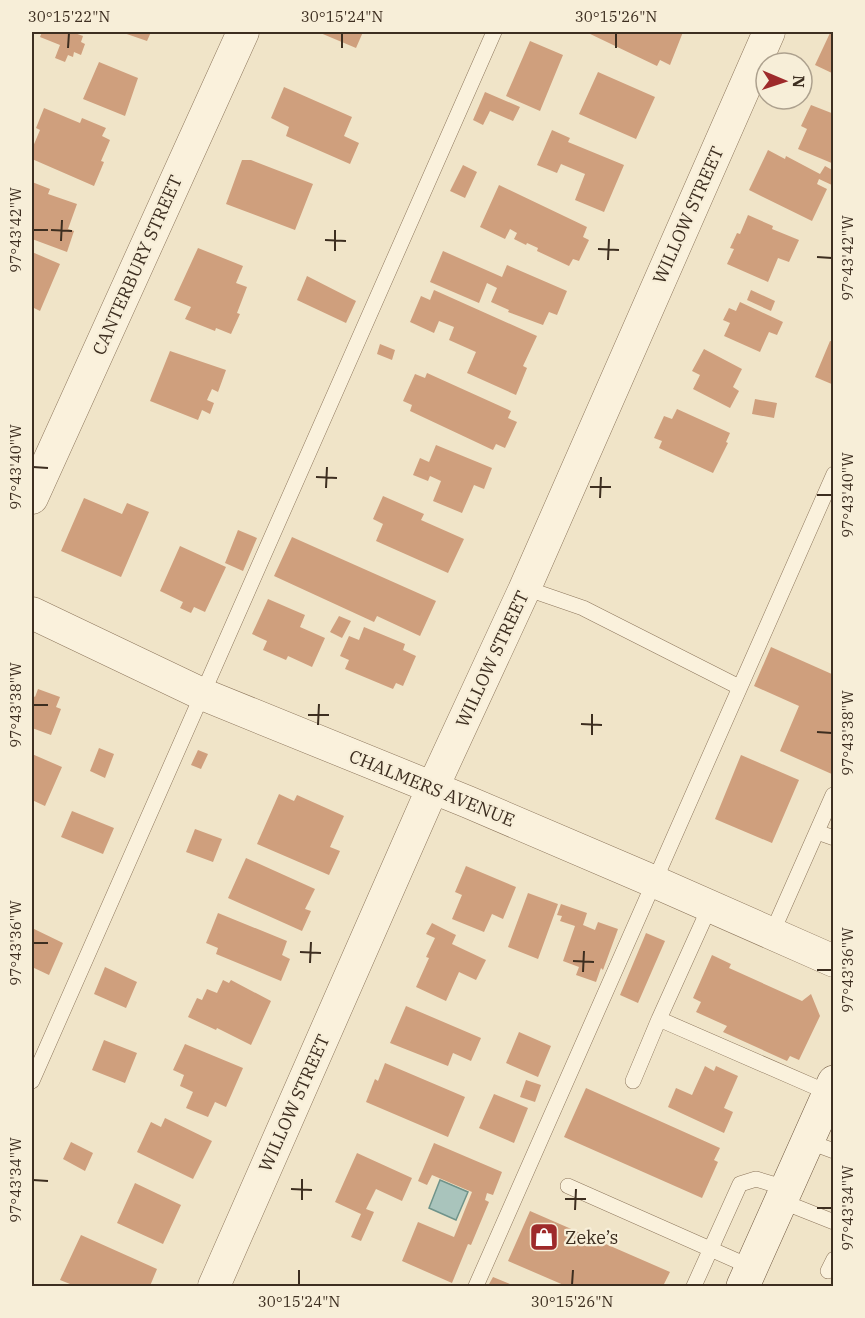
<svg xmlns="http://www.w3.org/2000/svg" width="865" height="1318" font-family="'IBM Plex Serif',serif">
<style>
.water{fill:#a9c4bc;stroke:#6f938a;stroke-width:1.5}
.building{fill:#cf9f7d}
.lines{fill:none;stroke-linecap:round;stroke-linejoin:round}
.service-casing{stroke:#8d765c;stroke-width:16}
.minor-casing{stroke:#8d765c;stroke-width:33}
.secondary-casing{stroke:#6f573f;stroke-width:34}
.service{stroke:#faf1dc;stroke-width:15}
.minor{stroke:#faf1dc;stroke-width:32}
.secondary{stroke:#faf1dc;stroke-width:33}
.ticks{fill:none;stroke:#3d2e20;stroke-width:2}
.labels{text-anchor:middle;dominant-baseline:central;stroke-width:4.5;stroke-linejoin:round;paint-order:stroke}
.street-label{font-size:18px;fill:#3d2e20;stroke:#f7eed8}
.poi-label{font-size:18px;fill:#3d2e20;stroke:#f7eed8;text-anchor:start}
.neatline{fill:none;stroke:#3d2e20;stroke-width:2}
.ticks-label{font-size:15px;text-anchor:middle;fill:#3d2e20}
</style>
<rect width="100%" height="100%" fill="#f0e4c8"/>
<!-- water -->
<path class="water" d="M440,1180L468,1192L456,1220L429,1208Z"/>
<!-- building -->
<path class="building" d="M42,32H72L83,36L81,42L85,44L81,55L74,52L73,57L68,55L65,62L55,58L60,45L40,37Z
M121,32H151L147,41Z
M318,32H363L356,48Z
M586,32H683L670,65L660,60L657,66Z
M830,33L834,35V74L815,65Z
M530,41L563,55L540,111L506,96Z
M99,62L138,78L125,116L83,99Z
M598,72L655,97L636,139L579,114Z
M284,87L352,117L344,136L359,143L350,164L286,136L289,127L271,118Z
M485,92L520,107L513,121L490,111L483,125L473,120Z
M811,105L834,114V164L798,149L807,129L801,126Z
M44,108L80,123L82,118L106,128L102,136L110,140L101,161L104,162L94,186L32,159V149L40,130L36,128Z
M552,130L570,138L568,142L624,165L604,212L575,200L585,174L561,164L557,173L537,165Z
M768,150L785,159L786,156L820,174L825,166L834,171V186L819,179L817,184L827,189L812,221L749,190Z
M242,160H251L313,184L295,230L226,204Z
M463,165L477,172L465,198L450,191Z
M32,182L50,189L48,194L77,204L68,229L74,231L67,252L32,239Z
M499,185L587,227L583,237L589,240L579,261L573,259L569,266L537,251L538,248L527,243L526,245L514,239L517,233L510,229L505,239L480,227Z
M748,215L773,226L772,229L799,240L789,262L778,258L768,282L727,264L734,249L730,248L737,233L740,234Z
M198,248L243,266L236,283L247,287L237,313L240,314L231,334L216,328L215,331L185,319L191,307L174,300Z
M443,251L502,277L507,265L567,291L557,315L549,312L543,325L508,312L509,310L491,302L497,288L487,283L479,303L430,282Z
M32,252L60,264L40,311L32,307Z
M307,276L356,301L346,323L297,300Z
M434,290L537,336L523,366L527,368L516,395L467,373L476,352L449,340L454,327L439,321L434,333L410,322L421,296L430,300Z
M751,290L775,301L771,311L747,300Z
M740,302L783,322L777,335L769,332L760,352L724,336L730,323L723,320L729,308L736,311Z
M830,341L834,342V385L815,377Z
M380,344L395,350L392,360L377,354Z
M704,349L742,369L733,387L739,391L730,408L693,389L700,375L692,371Z
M170,351L226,370L218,392L212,389L207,400L214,403L210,414L202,410L198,420L150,401Z
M427,373L511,411L508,418L517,422L505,448L496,444L493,450L410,411L412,405L403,401L415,374L425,378Z
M755,399L777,403L774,418L752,414Z
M677,409L730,433L726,442L728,443L713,473L659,448L662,441L654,438L664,416L672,419Z
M436,445L492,468L484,489L474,485L462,513L433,501L441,481L430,476L428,481L413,475L420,458L429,462Z
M383,496L424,514L421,520L464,539L448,573L376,541L383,524L373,519Z
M84,498L122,514L127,503L149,512L121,577L61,551Z
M238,530L257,538L243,571L225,563Z
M292,537L436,601L420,636L377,616L374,622L274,576Z
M180,546L226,567L205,612L194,607L191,613L180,608L183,602L160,591Z
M268,599L305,615L300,627L325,638L312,667L288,656L286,660L263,650L267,641L252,634Z
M339,616L351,621L342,638L330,632Z
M364,627L405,644L403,650L416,656L403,686L396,683L393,689L345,669L349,660L340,656L349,636L359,640Z
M771,647L834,675V775L780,751L799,706L754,686Z
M38,689L60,697L56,707L61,709L51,735L32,728V695L35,697Z
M99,748L114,754L105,778L90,771Z
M198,750L208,754L201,769L191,765Z
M32,754L62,767L45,806L32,800Z
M741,755L799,780L772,843L715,819Z
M279,794L294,801L297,795L344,816L330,847L340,851L329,875L257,844Z
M72,811L114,828L103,854L61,837Z
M195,829L222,839L213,862L186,852Z
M246,858L315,889L305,909L311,911L302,931L228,898Z
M466,866L516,887L503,919L492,914L484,932L452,919L462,895L455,892Z
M528,893L558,904L538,959L508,947Z
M561,904L587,913L583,925L595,930L598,922L618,929L603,970L601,968L596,982L576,975L579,967L563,961L575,926L560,921L562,916L557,915Z
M218,913L287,941L282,955L290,959L281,981L216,954L218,948L206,943Z
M432,923L456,935L452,944L486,960L476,980L459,972L446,1001L416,987L429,958L426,957L435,938L426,934Z
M32,928L63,943L49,975L32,967Z
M646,933L665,941L638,1003L620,995Z
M712,955L731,964L729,968L802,1001L811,994L820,1016L799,1060L790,1056L787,1061L723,1032L727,1026L696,1012L701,1002L693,998Z
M105,967L137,982L126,1008L94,994Z
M223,980L229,983L231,980L271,1001L251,1045L217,1028L216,1030L188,1017L197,998L202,1000L207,989L217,993Z
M406,1006L481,1038L471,1061L453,1053L448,1066L390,1043Z
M519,1032L551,1046L538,1077L506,1063Z
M104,1040L137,1053L125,1083L92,1070Z
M185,1044L243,1068L226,1107L215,1102L208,1117L186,1108L193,1092L180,1086L184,1075L173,1070Z
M385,1063L465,1097L448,1137L366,1102L375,1079L378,1081Z
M705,1066L714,1071L716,1066L738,1076L724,1108L733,1112L724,1133L668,1107L676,1088L692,1095Z
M526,1080L541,1085L535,1102L520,1097Z
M586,1088L720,1148L714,1160L718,1162L702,1198L564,1137Z
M494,1094L528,1108L514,1143L479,1128Z
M165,1118L212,1141L193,1179L137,1152L151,1122L161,1127Z
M71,1142L93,1153L85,1171L63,1159Z
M434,1143L502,1172L493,1195L487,1193L485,1200L489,1202L471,1245L468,1244L452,1283L402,1261L418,1222L454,1237L472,1192L432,1175L427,1185L418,1181Z
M357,1153L412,1178L402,1201L376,1189L366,1209L374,1212L361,1241L351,1237L361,1214L335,1202Z
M135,1183L181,1205L163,1244L117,1223Z
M530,1211L670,1272L663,1286H566L508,1261Z
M81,1235L157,1269L150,1286H75L60,1280Z
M493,1277L515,1286H488Z"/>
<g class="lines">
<!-- service casing -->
<g class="service-casing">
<path id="service" d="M525,588L583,608L739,687
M817,832L834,838
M772,933L833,795
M659,1019L710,906
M32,1081L494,32
M633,1081L659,1019L829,1093
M807,1141L834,1151
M568,1186L751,1267
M781,1201L834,1222
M828,1271L834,1259
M476,1286L834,474
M694,1286L740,1184L756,1179L786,1188"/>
</g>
<!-- minor casing -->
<g class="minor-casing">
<path id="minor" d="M32,498L243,32
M32,613L202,694L468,802L655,882L834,961
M214,1286L433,787L525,588L769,32"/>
</g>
<!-- secondary casing -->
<g class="secondary-casing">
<path id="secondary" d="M743,1286L834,1082"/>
</g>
<!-- service -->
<use href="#service" class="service"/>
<!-- minor -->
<use href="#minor" class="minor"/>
<!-- secondary -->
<use href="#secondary" class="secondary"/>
</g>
<!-- ticks -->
<path class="ticks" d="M68,48L69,33M342,48V33M616,48V33M33,230H48M51,230L72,231M325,240L346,241M61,241L62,220M598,249L619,250M335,251V230M817,257L832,258M608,260L609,239M33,467L48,468M316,477L337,478M590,487H611M326,488L327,467M817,495H832M600,498L601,477M33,705H48M308,715H329M581,724L602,725M318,725L319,704M817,732L832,733M592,735V714M33,943H48M300,952L321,953M573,961L594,962M310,963L311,942M817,970H832M583,972L584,951M33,1180L48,1181M291,1189L312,1190M565,1199H586M302,1200V1179M817,1208H832M575,1210L576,1189M299,1285V1270M572,1285L573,1270"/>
<!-- icons -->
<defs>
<g id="shop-square" transform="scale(1.5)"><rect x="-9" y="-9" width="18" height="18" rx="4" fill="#9e2a2b" stroke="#f7eed8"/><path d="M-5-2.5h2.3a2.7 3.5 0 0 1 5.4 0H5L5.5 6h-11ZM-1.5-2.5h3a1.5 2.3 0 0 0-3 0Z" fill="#fff"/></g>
</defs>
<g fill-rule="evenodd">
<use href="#shop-square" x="544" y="1237"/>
</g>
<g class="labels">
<!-- street labels -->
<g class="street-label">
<text transform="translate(688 215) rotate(-66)">WILLOW STREET</text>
<text transform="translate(137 265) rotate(-66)">CANTERBURY STREET</text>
<text transform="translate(492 659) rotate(-65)">WILLOW STREET</text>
<text transform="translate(432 788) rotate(22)">CHALMERS AVENUE</text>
<text transform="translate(294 1103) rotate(-66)">WILLOW STREET</text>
</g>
<!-- poi labels -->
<g class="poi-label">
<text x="565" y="1237">Zeke’s</text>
</g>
</g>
<!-- border -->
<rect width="865" height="1318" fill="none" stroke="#f7eed8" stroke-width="66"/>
<!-- north arrow -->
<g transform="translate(784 81) rotate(92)"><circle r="28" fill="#f7eed8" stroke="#ada18e" stroke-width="1.5"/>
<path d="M0-4.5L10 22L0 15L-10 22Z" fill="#9e2a2b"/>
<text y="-9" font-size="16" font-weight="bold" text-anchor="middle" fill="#3d2e20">N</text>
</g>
<rect x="33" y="33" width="799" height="1252" class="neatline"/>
<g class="ticks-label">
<text x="69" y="22">30°15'22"N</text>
<text x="342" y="22">30°15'24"N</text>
<text x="616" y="22">30°15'26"N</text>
<text transform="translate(16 230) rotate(-90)" y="5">97°43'42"W</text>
<text transform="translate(848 258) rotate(-90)" y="5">97°43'42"W</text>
<text transform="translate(16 467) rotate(-90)" y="5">97°43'40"W</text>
<text transform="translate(848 495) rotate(-90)" y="5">97°43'40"W</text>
<text transform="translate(16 705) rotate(-90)" y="5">97°43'38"W</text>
<text transform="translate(848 733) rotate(-90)" y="5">97°43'38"W</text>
<text transform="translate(16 943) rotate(-90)" y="5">97°43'36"W</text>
<text transform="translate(848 970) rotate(-90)" y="5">97°43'36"W</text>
<text transform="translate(16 1180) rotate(-90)" y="5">97°43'34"W</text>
<text transform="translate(848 1208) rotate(-90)" y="5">97°43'34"W</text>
<text x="299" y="1307">30°15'24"N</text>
<text x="572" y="1307">30°15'26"N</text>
</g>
</svg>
